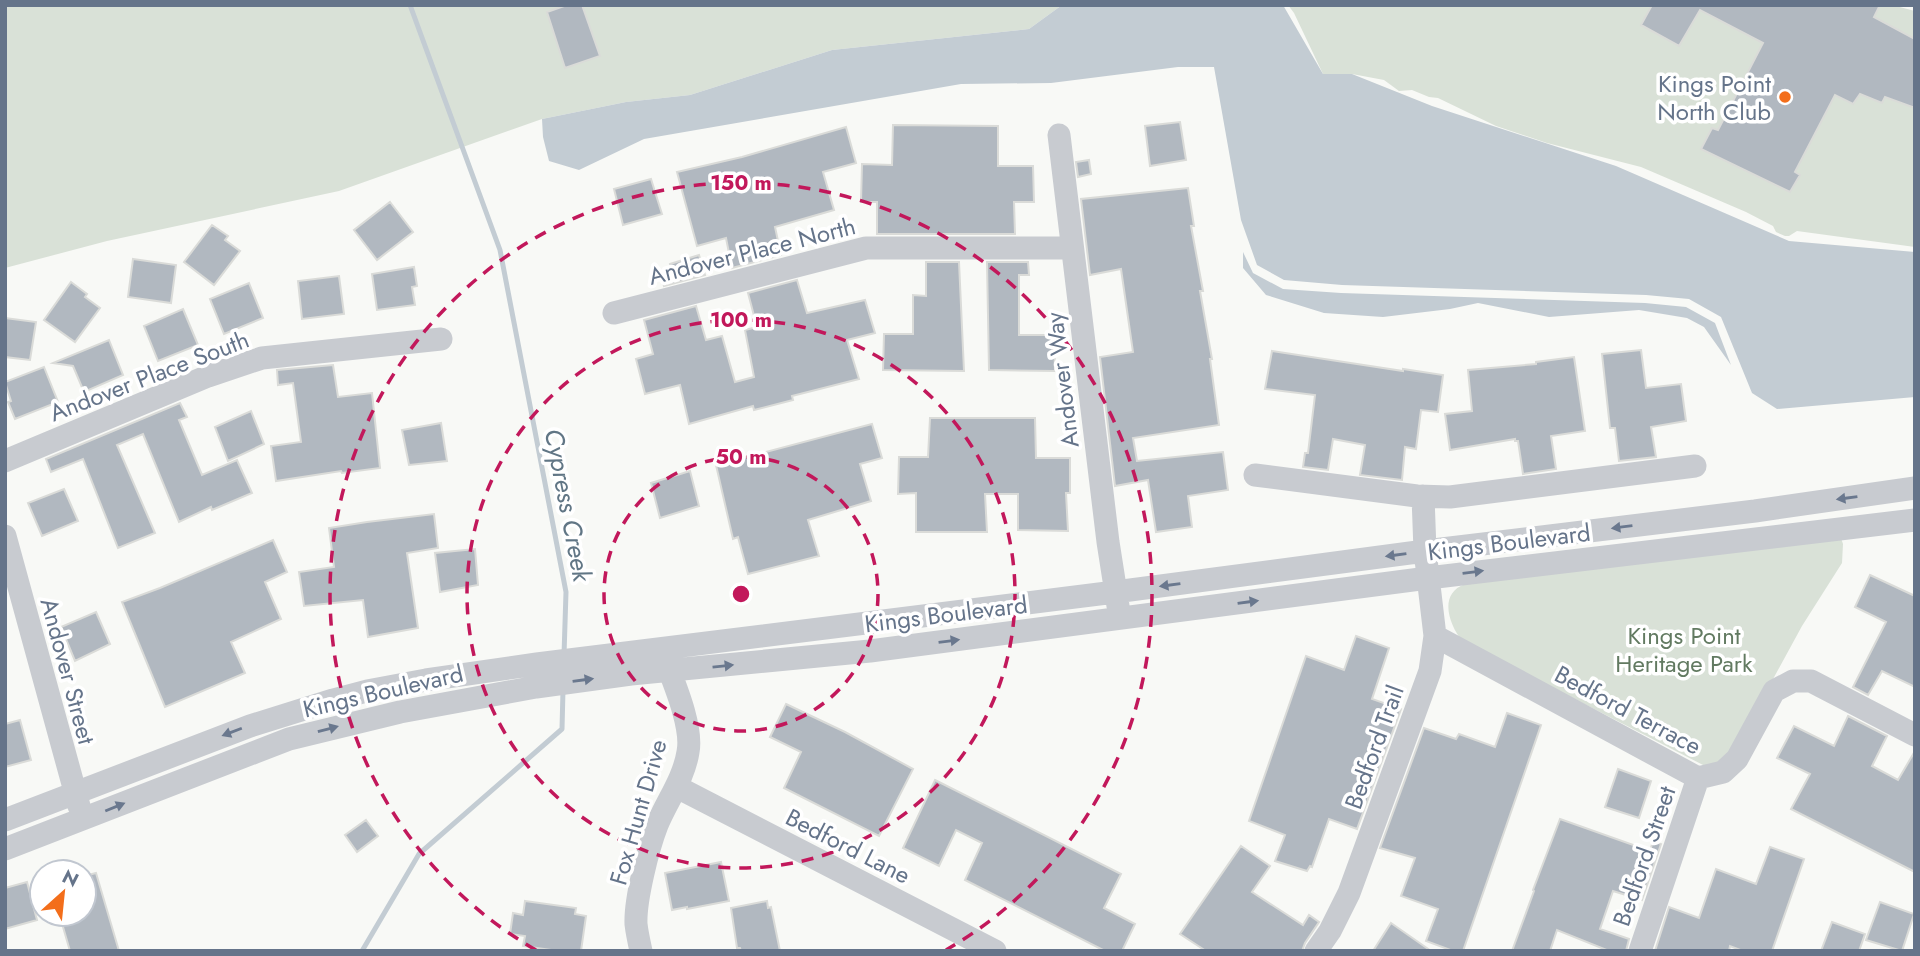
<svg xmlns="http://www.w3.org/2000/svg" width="1920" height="956" font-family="Jost,sans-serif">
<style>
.green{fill:#d9e1d7}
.water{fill:#c3ccd3}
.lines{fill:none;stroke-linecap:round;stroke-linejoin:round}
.stream{stroke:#c3ccd3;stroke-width:5}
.building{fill:#b1b8c0;stroke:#dadbd8;stroke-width:2}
.minor{stroke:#c8cbd0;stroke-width:23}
.oneway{fill:#6a788e}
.ring{fill:none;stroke:#c2185b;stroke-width:3.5;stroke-dasharray:12 9}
.poi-dot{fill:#f36e1b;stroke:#fff;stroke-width:2.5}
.labels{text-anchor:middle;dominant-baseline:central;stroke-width:7;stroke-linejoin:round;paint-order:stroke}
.poi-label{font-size:24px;fill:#65748a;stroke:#fff;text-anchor:end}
.street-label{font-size:24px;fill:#65748a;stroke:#fff}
.park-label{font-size:24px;fill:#627a61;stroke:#fff}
.water-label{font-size:26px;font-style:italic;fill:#617685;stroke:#fff}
.centre{fill:#c2185b;stroke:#fff;stroke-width:3.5}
.ring-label{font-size:21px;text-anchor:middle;font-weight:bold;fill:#c2185b;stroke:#fff;stroke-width:7;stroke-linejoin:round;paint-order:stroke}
</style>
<rect width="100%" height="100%" fill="#f8f9f6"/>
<!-- green -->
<path class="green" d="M5,5H1062L1029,29L832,50L690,95L626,102L542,119L339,191L107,241L5,268Z
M1288,5H1892L1915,11V247L1797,231L1789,236H1785L1776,232L1773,226L1746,212L1641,167L1547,143L1496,126L1438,98L1429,97L1412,90L1399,91L1384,80L1352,74H1323L1294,13Z
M1841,538L1843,544L1842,563L1802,626L1730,758L1705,766L1462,641C1449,624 1438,594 1465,584Z"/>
<!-- water -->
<path class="water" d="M1062,5H1283L1323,74H1352L1432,106L1616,166L1789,241L1915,252V397L1777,409L1752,393L1721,317L1689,299L1646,295L1342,285L1284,280L1257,265L1241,220L1214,67H1178L1051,83L961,84L644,139L579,170L549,161L543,137L542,119L626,102L690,95L832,50L1029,29Z
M1243,252L1253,273L1283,289L1341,293L1645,303L1686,307L1715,323L1731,365L1704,327L1687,318L1639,310L1549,317L1478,303L1450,309L1383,317L1324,313L1266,295L1243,268Z"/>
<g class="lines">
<!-- stream -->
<path class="stream" d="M410,5L500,250L566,592L564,655
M362,951L419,854L562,729L563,690"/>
</g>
<!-- building -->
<path class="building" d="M567,5H582L600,56L565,68L547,12Z
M1652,5H1880L1874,17L1915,39V108L1885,97L1882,103L1860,94L1853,104L1835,95L1795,172L1800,175L1790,192L1701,149L1712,128L1718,130L1763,43L1700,10L1679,46L1641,25Z
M1180,122L1186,160L1150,166L1145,126Z
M893,125L998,126V166H1033L1034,202H1014L1015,234H877V202H861L862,164L892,165Z
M846,127L856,163L823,172L834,210L775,227L781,255L732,268L726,238L697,246L677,172L742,157Z
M1089,160L1091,174L1078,177L1076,162Z
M651,179L662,214L623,225L614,189Z
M1188,188L1194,226H1191L1203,291H1200L1212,359H1210L1219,425L1133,438L1137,461L1223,452L1228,490L1188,496L1192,527L1156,532L1148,480L1115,486L1100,357L1133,352L1121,269L1090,275L1081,199Z
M390,202L413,232L377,260L354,230Z
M212,225L228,236L225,240L240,251L214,285L184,262Z
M699,255L705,275L664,286L661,276L672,273L670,264Z
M133,259L176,265L171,303L128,297Z
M926,262H959L964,371L883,370L884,334H913V295L926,296Z
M987,262H1028L1029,275H1019V335H1054L1055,371L989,370Z
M414,267L417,286L412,287L415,305L377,310L372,274Z
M339,276L344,314L302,319L298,281Z
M797,280L807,313L865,300L875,333L847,340L859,379L792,396L793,400L754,410L753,406L689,424L680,385L645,394L636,359L653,354L644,320L696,306L706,340L722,336L735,382L754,377L745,330L757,327L748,293Z
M71,282L87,294L85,297L100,308L75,342L44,320Z
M249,283L263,318L224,334L210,299Z
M183,309L198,345L158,361L144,326Z
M5,318L36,322L30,360L5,357Z
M109,340L123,375L84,392L73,366L53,363Z
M1641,350L1646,388L1681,384L1686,421L1651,427L1656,457L1619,461L1615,428H1610L1602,354Z
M1272,351L1403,371V369L1443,375L1438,412L1421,410L1416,449L1405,447L1402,480L1360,475L1365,445L1333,439L1328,470L1303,467L1305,453H1308L1315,395L1265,389Z
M1574,357L1585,431L1551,436L1556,469L1523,474L1518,441H1515V439L1450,450L1445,414L1472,411L1468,370L1536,364V362Z
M333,365L338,397L372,393L380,468L342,473L341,471L276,481L271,446L301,442L293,383L278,385L277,370Z
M44,367L58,402L15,419L8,402L11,401L5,382Z
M180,403L187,417L179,420L202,475L237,460L252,493L212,510L211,507L179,522L143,434L117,445L155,533L118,548L83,459L51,472L46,459Z
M251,411L264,444L228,461L215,427Z
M930,418H1035L1036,458H1070V493H1066L1068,531L1018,530V494H985L987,532H916V493L898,494L899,457H928Z
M441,423L447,461L409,465L402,430Z
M872,424L882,458L860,464L871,501L808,520L819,556L748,574L738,537L733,539L716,465Z
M690,471L699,506L660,518L651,483Z
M64,489L78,521L42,536L28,503Z
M434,514L438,548L407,553L418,628L368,637L363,600L304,606L299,572L334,567L329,528L367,522Z
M273,540L287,572L265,582L281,619L231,642L245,673L165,707L122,602L160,588Z
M475,549L478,585L440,592L435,553Z
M1870,575L1915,596V687L1882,671L1868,695L1853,687L1886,622L1855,607Z
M96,612L110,644L75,661L61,627Z
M1356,636L1389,648L1372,699L1401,709L1357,829L1329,819L1312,867L1310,866L1307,871L1275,861L1285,835L1249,821L1306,656L1344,670Z
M786,704L845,732L913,769L879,836L784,788L801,752L770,737Z
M1507,713L1541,725L1463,951H1453L1426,941L1438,909L1401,896L1415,858L1380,848L1424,728L1456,739L1459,734L1495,747Z
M1848,716L1887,736L1872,766L1898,780L1915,751V872L1791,809L1810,774L1777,758L1794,726L1834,746Z
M20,720L31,760L5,767V724Z
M1618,769L1651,781L1639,818L1605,807Z
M935,780L1121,874L1104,908L1135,924L1122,951H1105L965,880L982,843L956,830L939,866L903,848Z
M1560,819L1650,851L1653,841L1661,844L1642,900L1613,891L1600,929L1629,939L1626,951H1609L1557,930L1550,951H1512L1534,891L1533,890Z
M366,820L378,836L357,852L345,835Z
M1241,846L1270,866L1252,892L1303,925L1309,915L1319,922L1305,943L1302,951H1206L1180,934Z
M1770,847L1804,859L1772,951H1743L1730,946L1729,951H1655L1669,907L1699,918L1716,869L1756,884Z
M721,862L729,901L687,909V907L672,910L665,873Z
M96,873L119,951H70L61,920L69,918L68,914H84V876Z
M27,882L37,920L5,929V888Z
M525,901L576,908L575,914L586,916L581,951H558L523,946L525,936L510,934L513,913L523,915Z
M767,901L768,908L771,907L780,951H741L740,948H737L731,908Z
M1880,902L1914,914L1902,951L1866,940Z
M1832,922L1865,934L1859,951H1821Z
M1391,923L1431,951H1373Z"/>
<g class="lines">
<!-- minor -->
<path class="minor" d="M1059,135L1108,542L1118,606
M614,313L866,248H1072
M5,461L208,376L262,358L441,339
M1255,475L1417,496L1450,497L1695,466
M5,536L79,806
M1435,636L1698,778L1723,772L1737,759L1774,691L1793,681H1811L1915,735
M677,787L995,951
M5,820L250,726L333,700L367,691L426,680L537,664L1115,592L1425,551L1755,511L1915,488
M5,849L289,739L400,712L536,687L631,674L870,651L1428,578L1915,520
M641,951C639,942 637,933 636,924C635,900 648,848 657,825C667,801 684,778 688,752C693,727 674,683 665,659
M1316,951L1330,931L1349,893L1430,671L1435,636L1425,551L1423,496
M1640,951L1698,778"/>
</g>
<!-- one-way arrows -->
<defs><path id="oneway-solid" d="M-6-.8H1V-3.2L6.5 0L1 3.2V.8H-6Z" transform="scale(1.75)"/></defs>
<g class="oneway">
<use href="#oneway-solid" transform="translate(1847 498) rotate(172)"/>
<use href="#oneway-solid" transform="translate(1622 527) rotate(173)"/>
<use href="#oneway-solid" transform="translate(1396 555) rotate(172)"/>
<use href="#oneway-solid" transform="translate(1473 572) rotate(-7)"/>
<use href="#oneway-solid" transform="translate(1170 585) rotate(172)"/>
<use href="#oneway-solid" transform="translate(1248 602) rotate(-8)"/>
<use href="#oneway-solid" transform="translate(949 641) rotate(-7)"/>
<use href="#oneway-solid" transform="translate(723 666) rotate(-6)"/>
<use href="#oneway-solid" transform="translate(583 680) rotate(-8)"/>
<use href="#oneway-solid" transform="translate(328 729) rotate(-15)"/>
<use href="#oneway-solid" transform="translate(232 732) rotate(159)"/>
<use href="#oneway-solid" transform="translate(115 807) rotate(-22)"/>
</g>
<!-- distance rings -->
<g class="ring">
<circle cx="741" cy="594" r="137"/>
<circle cx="741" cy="594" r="274"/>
<path d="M536 950A411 411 0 1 1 946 950"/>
</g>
<!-- markers -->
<circle class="poi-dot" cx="1785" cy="97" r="7"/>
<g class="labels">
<!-- poi labels -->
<g class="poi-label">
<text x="1771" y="83">Kings Point<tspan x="1771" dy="28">North Club</tspan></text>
</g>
<!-- street labels -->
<g class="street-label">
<text transform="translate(752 251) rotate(-14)">Andover Place North</text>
<text transform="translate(149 376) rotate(-21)">Andover Place South</text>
<text transform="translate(1062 380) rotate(-97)">Andover Way</text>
<text transform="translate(1509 542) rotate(-7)">Kings Boulevard</text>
<text transform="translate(946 614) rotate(-7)">Kings Boulevard</text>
<text transform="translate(68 671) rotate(75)">Andover Street</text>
<text transform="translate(383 691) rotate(-13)">Kings Boulevard</text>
<text transform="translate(1628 710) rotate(28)">Bedford Terrace</text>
<text transform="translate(1374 747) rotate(-70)">Bedford Trail</text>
<text transform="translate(638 812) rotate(-74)">Fox Hunt Drive</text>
<text transform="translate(848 846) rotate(27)">Bedford Lane</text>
<text transform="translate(1644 856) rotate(-71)">Bedford Street</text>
</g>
<!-- park labels -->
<g class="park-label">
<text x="1684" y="635">Kings Point<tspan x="1684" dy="28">Heritage Park</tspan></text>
</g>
<!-- water labels -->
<g class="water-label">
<text transform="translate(568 505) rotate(79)">Cypress Creek</text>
</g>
</g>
<circle cx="741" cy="594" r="10" class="centre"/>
<g class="ring-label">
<text x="741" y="190">150 m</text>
<text x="741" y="327">100 m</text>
<text x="741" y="464">50 m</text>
</g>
<!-- border -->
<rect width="1920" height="956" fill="none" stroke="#65748a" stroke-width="14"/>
<!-- north arrow -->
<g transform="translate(63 893) rotate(27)"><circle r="33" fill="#ffffff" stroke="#c1c7d0" stroke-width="2"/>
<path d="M0-5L12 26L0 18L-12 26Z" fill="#f36e1b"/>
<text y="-10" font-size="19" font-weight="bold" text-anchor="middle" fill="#65748a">N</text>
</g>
</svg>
